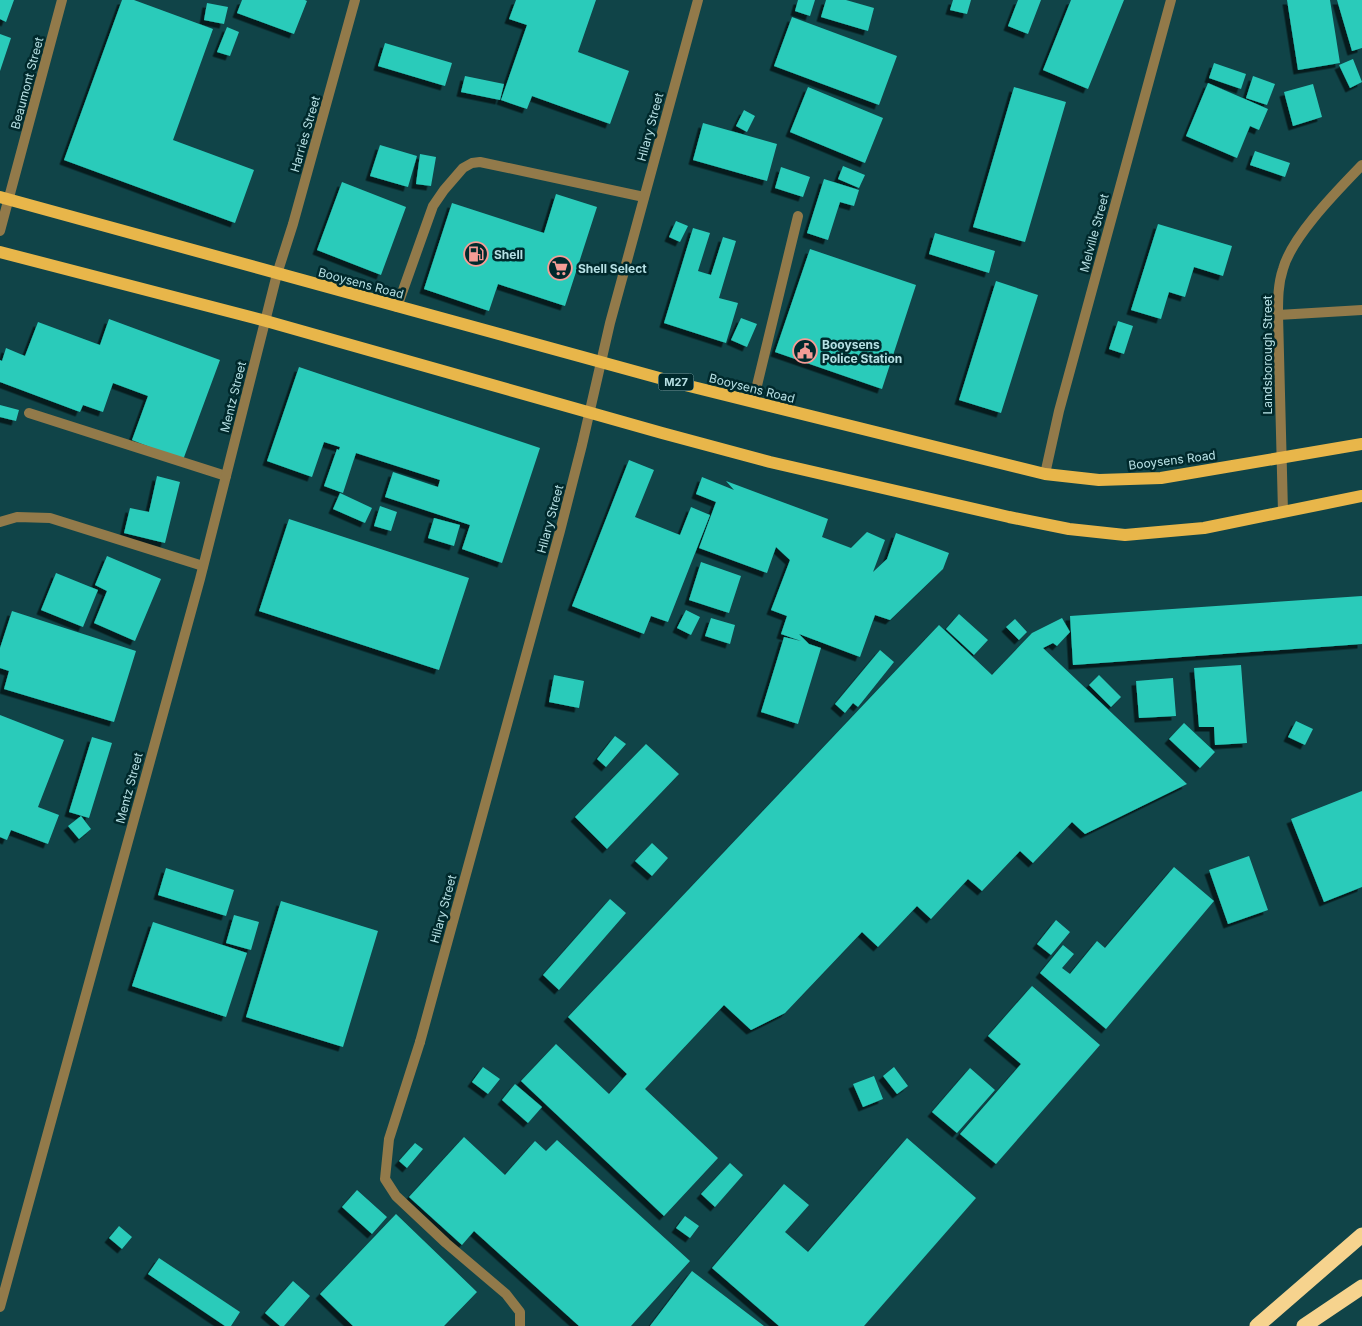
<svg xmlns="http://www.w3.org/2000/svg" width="1362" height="1326" font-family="Inter,sans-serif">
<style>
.building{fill:#2acbba;filter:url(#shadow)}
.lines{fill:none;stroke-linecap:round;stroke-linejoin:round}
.service{stroke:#927a4a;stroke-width:10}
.minor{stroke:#927a4a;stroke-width:10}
.primary{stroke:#e8b64a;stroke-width:12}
.motorway{stroke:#f6d38e;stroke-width:15}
.labels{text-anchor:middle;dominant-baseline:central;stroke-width:5;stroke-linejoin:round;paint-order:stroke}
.shield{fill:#00292c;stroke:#7fa9ad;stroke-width:1}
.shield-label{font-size:11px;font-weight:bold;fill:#b6e0e4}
.street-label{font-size:12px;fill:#b6e0e4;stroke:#00292c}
.poi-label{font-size:12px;font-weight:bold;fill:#b6e0e4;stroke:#00292c;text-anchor:start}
</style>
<defs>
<filter id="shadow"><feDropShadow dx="-4.5" dy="4.5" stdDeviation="0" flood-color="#0009"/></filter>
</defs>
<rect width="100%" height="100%" fill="#104448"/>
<!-- building -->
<path class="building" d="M0,0H14L6,22L0,19Z
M122,0H134L213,29L173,140L254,170L235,223L64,160Z
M242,0H305L307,1L294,34L237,13Z
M516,0H596L578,52L629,71L610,124L532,96L527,109L501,100L527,25L509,19Z
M798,0H815L810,16L795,11Z
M826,0H846L874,8L868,31L821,17Z
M953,0H971L967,14L950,10Z
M1018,0H1041L1028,34L1008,26Z
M1071,0H1124L1088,89L1043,70Z
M1287,0H1330L1340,63L1298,70Z
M1337,0H1362V48L1352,51Z
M207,3L228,7L224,24L204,20Z
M792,17L897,56L879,105L774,66Z
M227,27L239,32L230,56L217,52Z
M0,34L11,38L0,71Z
M385,43L452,63L445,86L378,66Z
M1353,59L1362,82L1350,88L1339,65Z
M1214,63L1246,74L1241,89L1209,78Z
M465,76L504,84L500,100L461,92Z
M1253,76L1275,84L1267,105L1246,98Z
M1208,83L1268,109L1259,130L1250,126L1237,158L1186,136Z
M1313,84L1322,117L1293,126L1284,92Z
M808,87L883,118L865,163L790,132Z
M1014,87L1066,102L1025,242L973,227Z
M744,110L755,116L747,132L736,126Z
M703,123L777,144L767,181L693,160Z
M380,145L417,156L408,187L370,176Z
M1255,151L1290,163L1285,177L1250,165Z
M420,154L436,157L431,186L416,184Z
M843,166L865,175L859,188L838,179Z
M781,167L810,177L803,197L775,188Z
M824,179L859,190L854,206L840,202L828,240L807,233Z
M342,182L406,207L381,275L317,250Z
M556,194L597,207L565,306L498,284L489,311L424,289L452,203L544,233Z
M676,221L688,226L680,242L669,237Z
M1158,224L1232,246L1223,276L1194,267L1185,297L1169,292L1161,319L1131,310Z
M693,228L710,233L698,271L711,275L723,237L736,241L719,298L738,303L726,343L664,323Z
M935,233L995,251L989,273L929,254Z
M810,249L916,285L882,389L775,352Z
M996,281L1038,295L1001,413L959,400Z
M741,318L757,324L747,347L731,340Z
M109,319L220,360L183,460L132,440L148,396L113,383L103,412L83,405L80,412L0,382V360L2,361L6,348L25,356L38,322L100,345Z
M1118,321L1133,326L1124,354L1109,349Z
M299,367L540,448L502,563L462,549L470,525L385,497L393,472L438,487L440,480L356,453L343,493L324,486L337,449L339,450L340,447L324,442L312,477L267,461Z
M0,405L19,410L16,421L0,417Z
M629,460L654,470L635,517L680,535L691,507L710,515L668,622L651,616L644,634L572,606Z
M157,476L180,482L165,543L124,533L130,508L149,512Z
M702,477L734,490L726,481L828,519L822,537L851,548L867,532L885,540L873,572L887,559L896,533L949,553L943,569L890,620L875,615L860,657L799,634L809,644L821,648L798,724L761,712L784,637L801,641L781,634L787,616L771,610L790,560L776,547L767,573L699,548L716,502L696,494Z
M340,493L372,508L365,523L333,509Z
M380,506L397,512L391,531L374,526Z
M434,518L460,525L454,546L428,538Z
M289,519L469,578L439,670L259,611Z
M107,556L161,579L135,641L94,623L107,591L95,585Z
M701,562L741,576L729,613L689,600Z
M56,573L98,590L83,627L41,610Z
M1362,596V644L1073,665L1070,616Z
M686,610L700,617L691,635L677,628Z
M12,611L136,651L114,722L4,689L9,671L0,668V648Z
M959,614L988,640L974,655L946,629Z
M711,618L735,625L730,644L705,636Z
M1062,618L1070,632L1057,646L1053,643L1043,648L1187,784L1085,834L1072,822L1033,863L1020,851L982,891L968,879L931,919L917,906L878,947L862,932L785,1013L751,1030L724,1005L645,1089L718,1158L664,1216L521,1081L556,1044L609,1094L627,1074L568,1017L939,625L992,675L1032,633Z
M1015,619L1027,632L1019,640L1006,627Z
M880,650L894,662L858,707L853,703L845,713L835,704Z
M1241,665L1247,743L1215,745L1214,727H1199L1194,668Z
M554,675L584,681L579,708L549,702Z
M1099,675L1121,697L1111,707L1089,685Z
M1173,678L1176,716L1139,718L1136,681Z
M0,715L64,740L38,807L59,815L48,844L11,830L7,840L0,837Z
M1296,721L1313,729L1305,745L1288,737Z
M1184,723L1215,752L1200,768L1169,739Z
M615,736L626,744L606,767L597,759Z
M92,737L112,743L89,818L69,812Z
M646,744L679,774L607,849L575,817Z
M1362,791V887L1324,902L1291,819Z
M81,816L91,829L79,839L68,826Z
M652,843L668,858L652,876L635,861Z
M1249,856L1268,910L1228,924L1209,870Z
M1174,867L1214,901L1106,1029L1040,973L1063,945L1074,954L1062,968L1070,974L1097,941L1105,948Z
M166,868L234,890L226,916L158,895Z
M610,899L626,913L559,990L543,975Z
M281,901L378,931L343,1047L246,1017Z
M234,915L259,922L251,950L226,943Z
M1056,920L1070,932L1051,955L1037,944Z
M153,922L247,953L226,1017L132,986Z
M1032,986L1100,1045L996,1164L960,1134L1021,1064L988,1036Z
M483,1067L500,1079L488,1094L472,1082Z
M894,1067L908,1086L897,1094L883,1076Z
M970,1068L995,1090L957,1133L932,1112Z
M874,1076L883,1099L863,1107L853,1084Z
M515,1084L542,1107L528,1123L502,1100Z
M464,1137L505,1175L535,1141L546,1151L557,1140L690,1261L631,1326H579L474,1231L462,1245L409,1197Z
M907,1138L976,1198L864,1326H779L712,1268L784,1184L809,1205L785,1232L808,1252Z
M415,1143L423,1149L407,1168L399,1161Z
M730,1163L743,1175L715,1207L701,1194Z
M357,1190L387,1217L372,1234L342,1207Z
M396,1214L477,1292L444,1326H353L320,1294Z
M685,1216L699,1226L690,1238L676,1228Z
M119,1226L132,1237L122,1249L109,1238Z
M159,1258L240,1312L231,1326H225L148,1274Z
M692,1271L764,1326H650Z
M293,1281L310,1296L284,1326H280L265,1313Z"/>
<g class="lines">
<!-- service -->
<path class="service" d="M397,307L433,206L444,190L463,168L472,163L480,162L644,197
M753,402L798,216
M29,413L226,476
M0,522L17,517L50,518L203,566
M420,1042L389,1139L385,1179L396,1196L446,1243L506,1294L520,1312V1326"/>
<!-- minor -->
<path class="minor" d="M0,231L62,0
M1278,315L1362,310
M1045,474L1059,411L1171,0
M1283,512L1278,315C1278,299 1278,284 1283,269C1292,236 1338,190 1362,165
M420,1042L560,531L582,445L610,323L698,0
M0,1307L200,579L277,274L293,224L355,0"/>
<!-- primary -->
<path class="primary" d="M0,197L681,384L1045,474L1099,480L1161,478L1362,444
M0,252L266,321L662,433L770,462L1009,517L1069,529L1125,535L1204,528L1362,496"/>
<!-- motorway -->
<path class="motorway" d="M1257,1326L1362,1235
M1304,1326L1362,1287"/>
</g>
<!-- icons -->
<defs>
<g id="fuel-ring" transform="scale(1.25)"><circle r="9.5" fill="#00292c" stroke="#f59c96" stroke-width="1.5"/><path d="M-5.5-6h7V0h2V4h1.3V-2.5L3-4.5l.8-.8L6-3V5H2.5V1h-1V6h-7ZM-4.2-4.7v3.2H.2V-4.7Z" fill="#f59c96"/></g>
<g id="supermarket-ring" transform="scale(1.25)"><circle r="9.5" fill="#00292c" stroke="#f59c96" stroke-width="1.5"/><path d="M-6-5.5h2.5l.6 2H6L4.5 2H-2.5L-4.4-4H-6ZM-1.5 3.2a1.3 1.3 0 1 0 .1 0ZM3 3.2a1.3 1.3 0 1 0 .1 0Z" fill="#f59c96"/></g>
<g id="civic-ring" transform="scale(1.25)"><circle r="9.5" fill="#00292c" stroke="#f59c96" stroke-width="1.5"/><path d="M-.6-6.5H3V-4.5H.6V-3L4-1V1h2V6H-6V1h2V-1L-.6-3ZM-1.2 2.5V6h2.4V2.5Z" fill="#f59c96"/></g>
</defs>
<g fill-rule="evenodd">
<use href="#fuel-ring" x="476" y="254"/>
<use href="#supermarket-ring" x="560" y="268"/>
<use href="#civic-ring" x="805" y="351"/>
</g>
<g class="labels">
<!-- shield labels -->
<rect class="shield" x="658.5" y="373.5" width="35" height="17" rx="4"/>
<g class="shield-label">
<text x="676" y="382">M27</text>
</g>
<!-- street labels -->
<g class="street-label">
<text transform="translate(27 83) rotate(-75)">Beaumont Street</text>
<text transform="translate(650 127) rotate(-75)">Hilary Street</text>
<text transform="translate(305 134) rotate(-74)">Harries Street</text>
<text transform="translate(1094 233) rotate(-75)">Melville Street</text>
<text transform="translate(361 283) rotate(15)">Booysens Road</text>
<text transform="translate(1267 355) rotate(-90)">Landsborough Street</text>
<text transform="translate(752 388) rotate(14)">Booysens Road</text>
<text transform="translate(233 397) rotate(-76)">Mentz Street</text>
<text transform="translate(1172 460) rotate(-7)">Booysens Road</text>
<text transform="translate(550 519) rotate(-75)">Hilary Street</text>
<text transform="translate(129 788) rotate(-75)">Mentz Street</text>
<text transform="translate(443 909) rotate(-75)">Hilary Street</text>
</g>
<!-- poi labels -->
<g class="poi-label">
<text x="494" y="254">Shell</text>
<text x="578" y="268">Shell Select</text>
<text x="822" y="344">Booysens<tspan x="822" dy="14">Police Station</tspan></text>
</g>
</g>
</svg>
